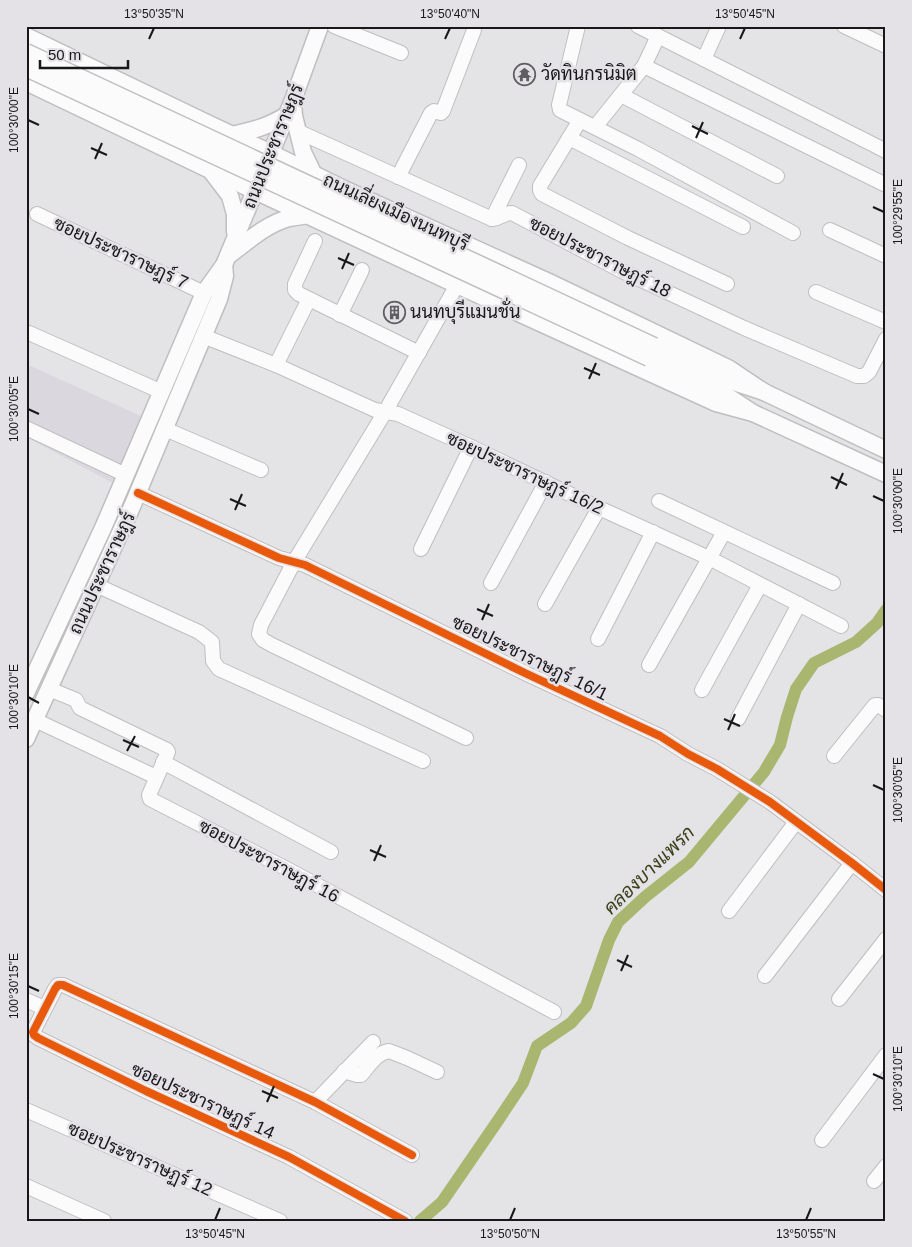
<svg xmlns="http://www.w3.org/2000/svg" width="912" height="1247" viewBox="0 0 912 1247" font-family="Arial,Sarabun,sans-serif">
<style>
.built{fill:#dad7df}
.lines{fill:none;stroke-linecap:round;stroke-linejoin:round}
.canal{stroke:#a8b670;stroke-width:12}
.minor-casing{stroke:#bfbec0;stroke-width:16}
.major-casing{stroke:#bfbec0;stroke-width:19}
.minor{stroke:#fbfbfb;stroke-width:14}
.major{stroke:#fbfbfb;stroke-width:16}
.major-bridge-casing{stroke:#bfbec0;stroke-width:19;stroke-linecap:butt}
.major-bridge{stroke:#fbfbfb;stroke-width:16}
.cycleway-casing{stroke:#e4e2e6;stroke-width:11}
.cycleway{stroke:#e8590c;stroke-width:8}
.ticks{fill:none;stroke:#181719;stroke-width:2}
.labels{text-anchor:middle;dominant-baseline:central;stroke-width:5;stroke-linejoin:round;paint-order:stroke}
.poi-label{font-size:18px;fill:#181719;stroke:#e4e2e6;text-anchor:start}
.street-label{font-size:18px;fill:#181719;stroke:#e4e2e6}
.water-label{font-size:19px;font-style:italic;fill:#374016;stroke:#e4e2e6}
.neatline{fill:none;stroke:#181719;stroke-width:2}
.ticks-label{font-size:12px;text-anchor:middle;fill:#181719}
</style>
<rect width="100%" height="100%" fill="#e4e3e5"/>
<path class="built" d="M 26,364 L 143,417 L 117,485 L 26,437 Z"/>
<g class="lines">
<path class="canal" d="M 420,1221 L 442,1202 L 499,1119 L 523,1083 L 537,1046 L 571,1023 L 586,1006 L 609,940 L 618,922 L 645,897 L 689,862 L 764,772 L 780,745 L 787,717 L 796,689 L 814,663 L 856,642 L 877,623 L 886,610"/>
<defs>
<g id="minor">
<path d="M 334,26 L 401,53"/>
<path d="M 578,26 L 559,105 L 560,110 L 638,149 L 793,233"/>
<path d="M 638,26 L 886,151"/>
<path d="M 844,26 L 886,46"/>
<path d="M 658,36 L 644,66 L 886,185"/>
<path d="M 704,59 L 719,26"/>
<path d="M 621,95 L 777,176"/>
<path d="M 580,120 L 540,186 L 540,190 L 542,194 L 628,238 L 727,284"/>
<path d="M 595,127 L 644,66"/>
<path d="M 297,131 L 492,219 C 502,218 503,213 512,213 L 622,271 L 744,328 L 857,376 L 864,376 L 869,372 L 886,339"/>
<path d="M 569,138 L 743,227"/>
<path d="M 398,177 L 431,113 L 434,111 L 441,113 L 443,111 L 474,30"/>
<path d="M 37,214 L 204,293"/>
<path d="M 492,219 L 519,165"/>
<path d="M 830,230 L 886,256"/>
<path d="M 315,241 L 295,284 L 295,290 L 299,294 L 419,353"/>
<path d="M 457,285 L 385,412 L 294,562 L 261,625 L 259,634 L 263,640 L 272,645 L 466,738"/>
<path d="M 816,292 L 886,322"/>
<path d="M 340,315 L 362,270"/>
<path d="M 29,333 L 162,392"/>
<path d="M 203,336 L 276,365 L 375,410 L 398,414 L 471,447 L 599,508 L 709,558 L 841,626"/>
<path d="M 276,365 L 309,299"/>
<path d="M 26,428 L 126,475"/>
<path d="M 165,429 L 261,470"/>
<path d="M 138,493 L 279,558 L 305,565 L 527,674 L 660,736 L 688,754 L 717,769 L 770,802 L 852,863 L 886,890"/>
<path d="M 659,501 L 833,583"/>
<path d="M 421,549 L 471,447"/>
<path d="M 491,583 L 546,482"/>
<path d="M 96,585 L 199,632 L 212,642 L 213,661 L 219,669 L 423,761"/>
<path d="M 545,604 L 599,508"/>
<path d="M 598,639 L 653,532"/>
<path d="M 649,665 L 724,532"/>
<path d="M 49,689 L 76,700 L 80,708 L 167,750 L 168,752 L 149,795 L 150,799 L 287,869 L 554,1012"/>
<path d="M 702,690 L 760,585"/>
<path d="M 738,719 L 799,604"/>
<path d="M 35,720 L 156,777"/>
<path d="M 834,756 L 875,705 L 878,705 L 886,710"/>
<path d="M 163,762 L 331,852"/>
<path d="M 729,911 L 796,822"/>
<path d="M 765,976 L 852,863"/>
<path d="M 839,999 L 886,939"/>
<path d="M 26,1000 L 44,1008"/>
<path d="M 344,1071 L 357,1075 L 361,1075 C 369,1066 376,1053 389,1051 L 407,1058 L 437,1072"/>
<path d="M 315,1102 L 373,1042"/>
<path d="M 26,1110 L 280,1221"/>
<path d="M 822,1140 L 886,1055"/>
<path d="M 874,1181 L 886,1166"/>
<path d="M 26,1186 L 104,1221"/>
<path d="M 405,1221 L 289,1157 L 146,1091 L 38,1038 L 34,1035 L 33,1032 L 55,989 L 58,985 L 63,985 L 315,1102 L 412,1155"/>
</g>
<g id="major">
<path d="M 26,36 L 207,123 L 271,153 L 344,189 L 551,283 L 728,368 L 764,392"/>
<path d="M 26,82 L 210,170 L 457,285 L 716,403 L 753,413"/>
<path d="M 293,101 L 294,116 L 303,152 L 314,175"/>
<path d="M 232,135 C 254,130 267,127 287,115"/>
<path d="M 211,171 L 230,196 L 235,214 L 235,232"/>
<path d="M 228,256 C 247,242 266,224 289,218 C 296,217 303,216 309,215"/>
<path d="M 654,346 L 724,379 L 764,392 L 886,450"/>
<path d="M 649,358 L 721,392 L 753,413 L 886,474"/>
<path d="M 26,693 L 103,528 L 204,293 L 224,265 L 293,100 L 320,26"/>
<path d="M 26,739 L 131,509 L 219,299 L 225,276 L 224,265"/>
</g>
</defs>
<use href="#minor" class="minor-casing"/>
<use href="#major" class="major-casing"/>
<use href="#minor" class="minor"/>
<use href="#major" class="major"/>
<defs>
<g id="major-bridge">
<path d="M 26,52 L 654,346"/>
<path d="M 26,68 L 649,358"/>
</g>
</defs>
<use href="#major-bridge" class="major-bridge-casing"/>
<use href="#major-bridge" class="major-bridge"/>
<defs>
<g id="cycleway">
<path d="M 138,493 L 279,558 L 305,565 L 527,674 L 660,736 L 688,754 L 717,769 L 770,802 L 852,863 L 886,890"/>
<path d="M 405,1221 L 289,1157 L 146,1091 L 38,1038 L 34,1035 L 33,1032 L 55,989 L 58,985 L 63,985 L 315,1102 L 412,1155"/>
</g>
</defs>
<use href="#cycleway" class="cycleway-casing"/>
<use href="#cycleway" class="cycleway"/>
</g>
<path class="ticks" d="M 149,39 L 154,28M 445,39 L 450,28M 740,39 L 745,28M 28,120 L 39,125M 692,126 L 708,134M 696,138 L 703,122M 91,148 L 107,155M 95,159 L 102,143M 873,207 L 884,212M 338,258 L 354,265M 342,269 L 349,253M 584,368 L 600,375M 589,379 L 596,363M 28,409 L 39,414M 831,477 L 847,485M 836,489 L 843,473M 873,496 L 884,501M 230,499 L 246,506M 235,510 L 242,494M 477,609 L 493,616M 482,620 L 489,604M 28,697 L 39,703M 724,719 L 740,726M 728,730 L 735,714M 123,740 L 139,747M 127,751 L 135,736M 873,785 L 884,790M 370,850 L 386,857M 374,861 L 381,845M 617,960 L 632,967M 621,971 L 628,955M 28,986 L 39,991M 873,1074 L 884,1079M 262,1091 L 278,1098M 267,1102 L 274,1086M 215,1220 L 220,1208M 510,1220 L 515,1208M 806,1220 L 811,1208"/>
<defs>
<symbol id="temple-ring" viewBox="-11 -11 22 22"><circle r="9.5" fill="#e4e2e6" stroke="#5f5e60" stroke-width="1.5"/><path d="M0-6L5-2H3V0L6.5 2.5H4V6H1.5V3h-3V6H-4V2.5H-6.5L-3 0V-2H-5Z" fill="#5f5e60"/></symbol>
<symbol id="building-ring" viewBox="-11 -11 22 22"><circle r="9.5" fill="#e4e2e6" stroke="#5f5e60" stroke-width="1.5"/><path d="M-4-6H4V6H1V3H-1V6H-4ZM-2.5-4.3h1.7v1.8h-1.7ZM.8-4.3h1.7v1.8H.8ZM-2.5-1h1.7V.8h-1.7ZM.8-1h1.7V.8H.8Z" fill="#5f5e60"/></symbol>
</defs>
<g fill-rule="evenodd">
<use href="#temple-ring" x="512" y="62" width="25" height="25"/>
<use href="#building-ring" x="382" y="300" width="25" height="25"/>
</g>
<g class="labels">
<g class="poi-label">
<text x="541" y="74">วัดทินกรนิมิต</text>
<text x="410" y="312">นนทบุรีแมนชั่น</text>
</g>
<g class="street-label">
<text transform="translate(273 146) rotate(-68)">ถนนประชาราษฎร์</text>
<text transform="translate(396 212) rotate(25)">ถนนเลี่ยงเมืองนนทบุรี</text>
<text transform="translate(121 253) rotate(25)">ซอยประชาราษฎร์ 7</text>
<text transform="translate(600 257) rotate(27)">ซอยประชาราษฎร์ 18</text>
<text transform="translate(525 473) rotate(25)">ซอยประชาราษฎร์ 16/2</text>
<text transform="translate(102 573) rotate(-65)">ถนนประชาราษฎร์</text>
<text transform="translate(530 658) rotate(26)">ซอยประชาราษฎร์ 16/1</text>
<text transform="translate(269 861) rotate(28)">ซอยประชาราษฎร์ 16</text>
<text transform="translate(203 1101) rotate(25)">ซอยประชาราษฏร์ 14</text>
<text transform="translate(140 1159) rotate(24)">ซอยประชาราษฏร์ 12</text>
</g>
<g class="water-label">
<text transform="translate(649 870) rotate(-44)">คลองบางแพรก</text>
</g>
</g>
<rect width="912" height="1247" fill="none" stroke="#e4e2e6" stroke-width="55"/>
<path d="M40 60v8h88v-8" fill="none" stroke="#181719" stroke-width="2.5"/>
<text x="48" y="60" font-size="15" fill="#181719" stroke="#e4e2e6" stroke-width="4" paint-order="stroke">50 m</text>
<rect x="28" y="28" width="856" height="1192" class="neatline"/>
<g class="ticks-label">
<text x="154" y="18">13°50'35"N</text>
<text x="450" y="18">13°50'40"N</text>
<text x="745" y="18">13°50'45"N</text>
<text transform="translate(14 120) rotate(-90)" y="4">100°30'00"E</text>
<text transform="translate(898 212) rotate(-90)" y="4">100°29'55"E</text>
<text transform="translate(14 409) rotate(-90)" y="4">100°30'05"E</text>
<text transform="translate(898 501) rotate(-90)" y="4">100°30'00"E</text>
<text transform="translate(14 697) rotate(-90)" y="4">100°30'10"E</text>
<text transform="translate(898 790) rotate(-90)" y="4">100°30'05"E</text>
<text transform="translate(14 986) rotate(-90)" y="4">100°30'15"E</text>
<text transform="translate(898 1079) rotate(-90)" y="4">100°30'10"E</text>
<text x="215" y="1238">13°50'45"N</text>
<text x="510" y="1238">13°50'50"N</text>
<text x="806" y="1238">13°50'55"N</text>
</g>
</svg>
